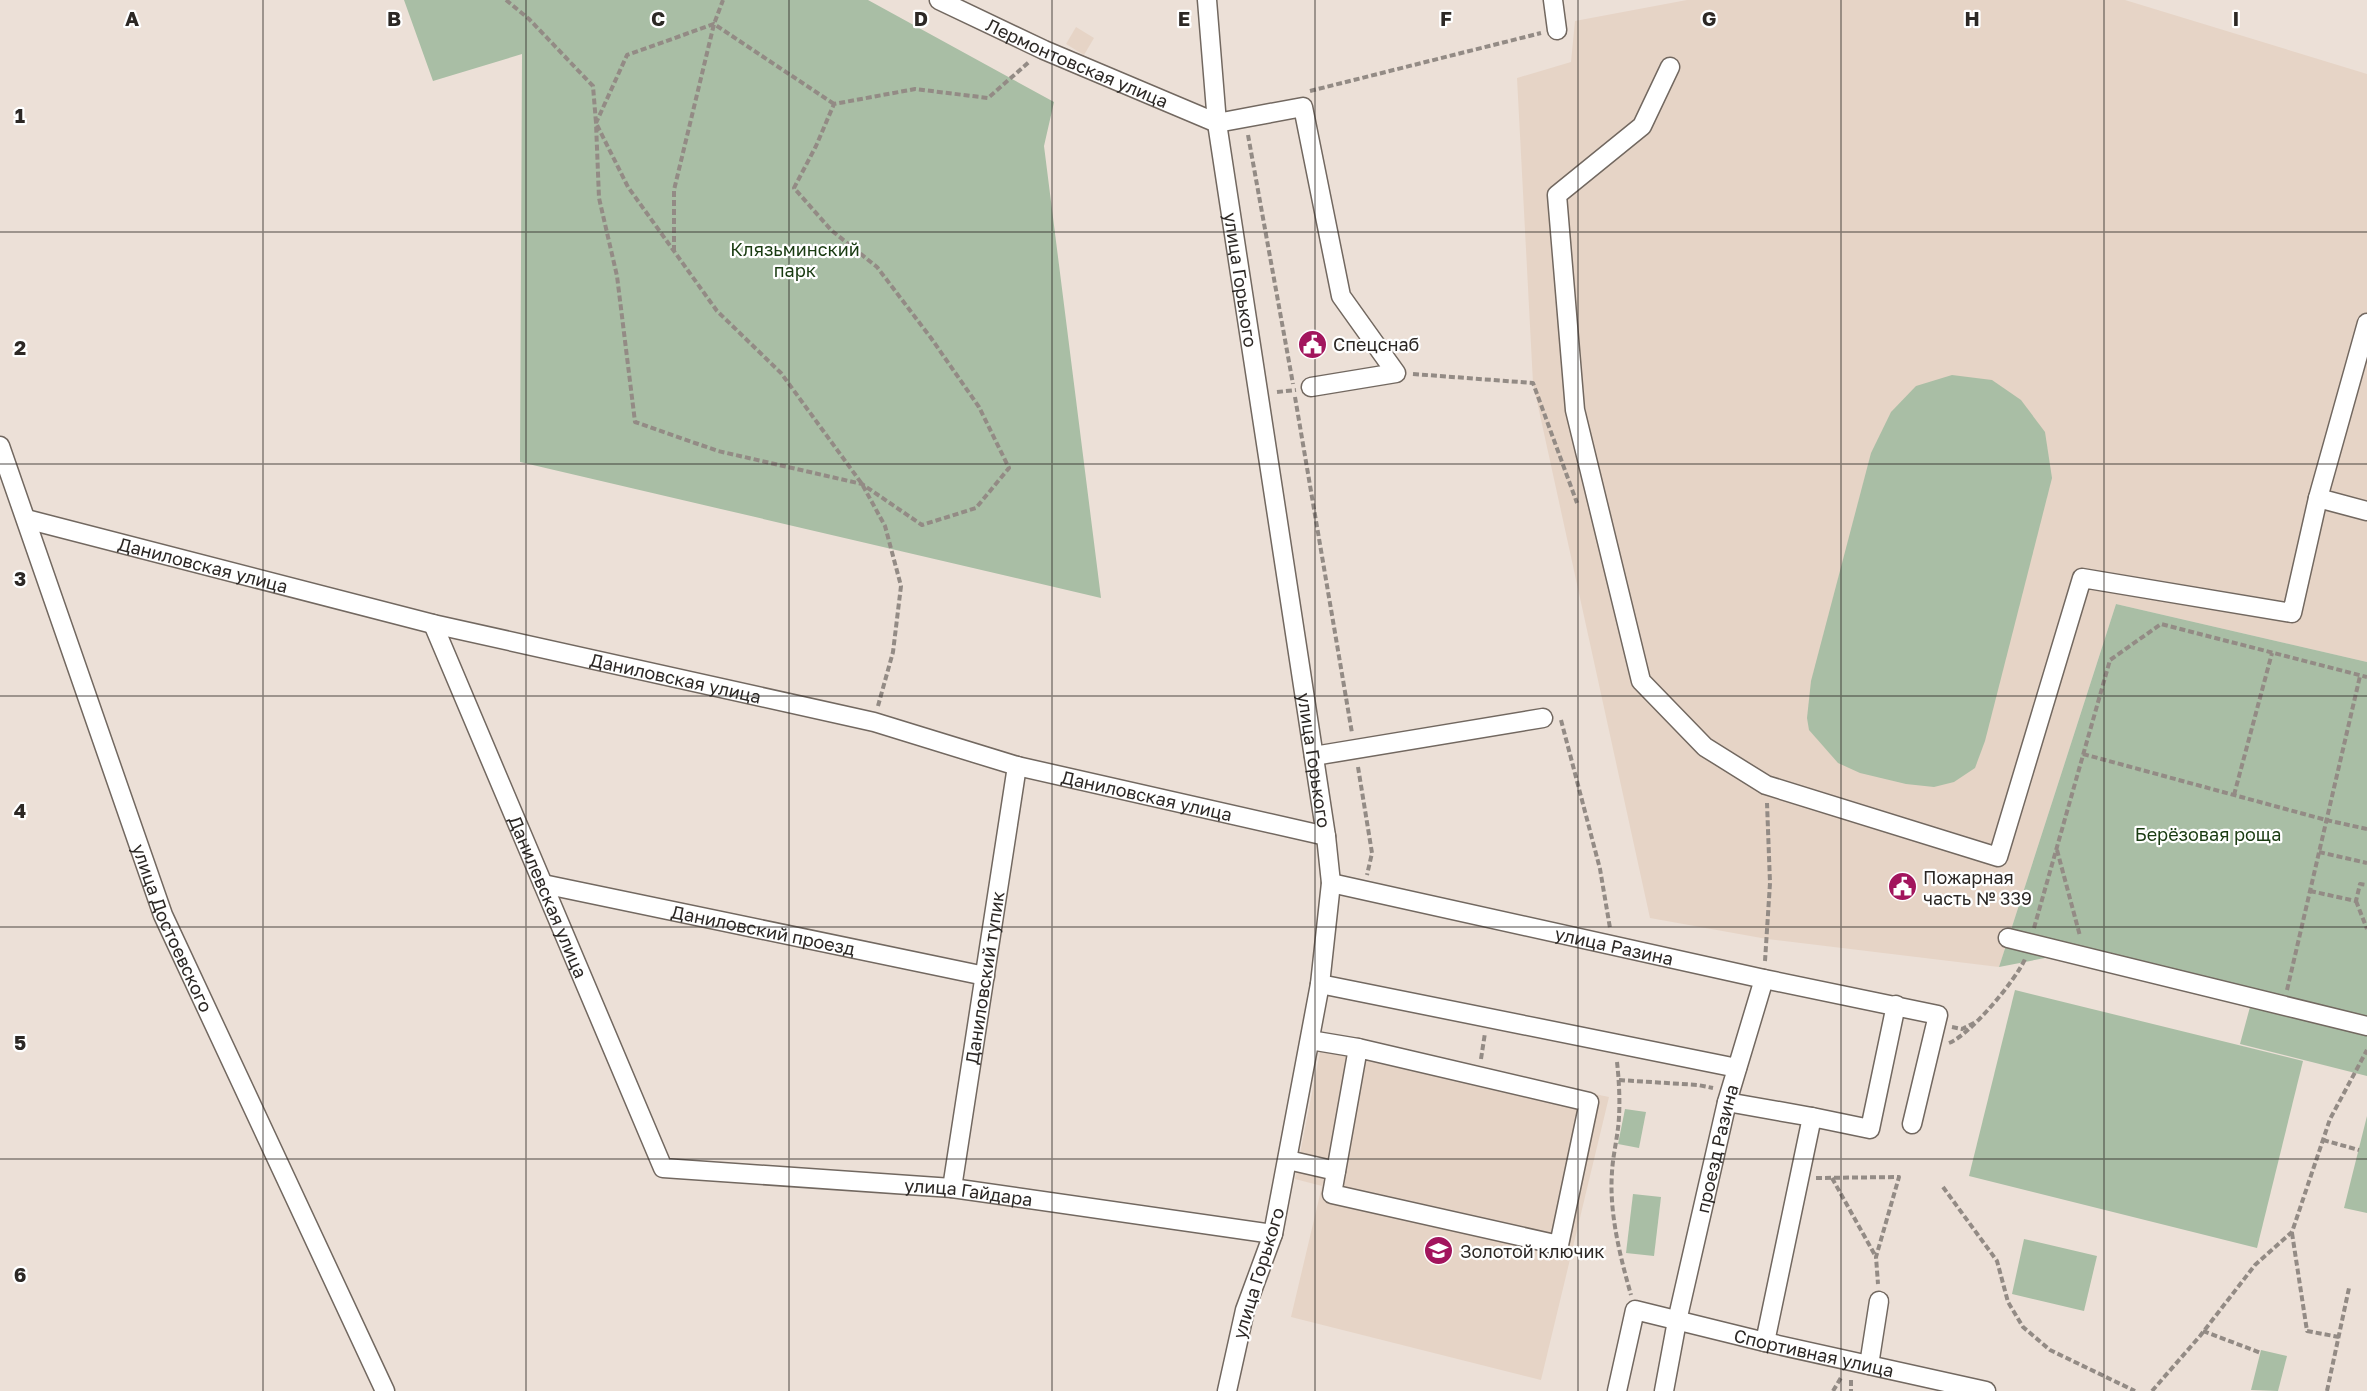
<svg xmlns="http://www.w3.org/2000/svg" width="2367" height="1391" viewBox="0 0 2367 1391" font-family="'Golos Text',sans-serif">
<style>
.built{fill:#e6d4c6}
.green{fill:#a9bea5}
.lines{fill:none;stroke-linecap:round;stroke-linejoin:round}
.minor-casing{stroke:#726860;stroke-width:21}
.path{stroke:#938b85;stroke-width:4;stroke-dasharray:6 3;stroke-linecap:butt}
.minor{stroke:#fff;stroke-width:18}
.grid{fill:none;stroke:#2c2825;stroke-width:1.5;stroke-opacity:0.55}
.labels{text-anchor:middle;dominant-baseline:central;stroke-width:4.5;stroke-linejoin:round;paint-order:stroke}
.street-label{font-size:18px;fill:#2c2825;stroke:#fff}
.park-label{font-size:18px;fill:#193b11;stroke:#fff}
.poi-label{font-size:18px;fill:#2c2825;stroke:#fff;text-anchor:start}
.grid-label{font-size:20px;text-anchor:middle;font-weight:bold;fill:#2c2825;stroke:#fff;stroke-width:4.5;stroke-linejoin:round;paint-order:stroke}
</style>
<rect width="100%" height="100%" fill="#ece0d7"/>
<g class="built">
<path d="M 1687,0 L 2125,0 L 2367,74 L 2367,662 L 2116,604 L 1999,967 L 1767,939 L 1650,918 L 1533,383 L 1517,78 L 1571,62 L 1575,21 Z"/>
<path d="M 1076,27 L 1094,38 L 1084,55 L 1066,44 Z"/>
<path d="M 1323,1037 L 1609,1097 L 1541,1380 L 1291,1317 L 1322,1186 L 1295,1179 Z"/>
</g>
<g class="green">
<path d="M 404,0 L 868,0 L 1054,102 L 1044,146 L 1101,598 L 520,462 L 522,54 L 433,81 Z"/>
<path d="M 1952,375 L 1992,380 L 2021,400 L 2045,432 L 2052,478 L 1985,741 L 1975,768 L 1954,782 L 1934,787 L 1906,784 L 1860,773 L 1838,763 L 1809,730 L 1807,718 L 1811,681 L 1871,453 L 1891,412 L 1916,386 Z"/>
<path d="M 2116,604 L 2367,662 L 2367,1076 L 2240,1044 L 2250,1007 L 2050,957 L 1999,967 Z"/>
<path d="M 2015,990 L 2303,1061 L 2257,1248 L 1969,1176 Z"/>
<path d="M 1625,1109 L 1646,1112 L 1639,1148 L 1618,1144 Z"/>
<path d="M 2367,1116 L 2367,1213 L 2344,1208 Z"/>
<path d="M 1633,1194 L 1661,1197 L 1654,1256 L 1626,1253 Z"/>
<path d="M 2024,1239 L 2097,1256 L 2084,1311 L 2012,1294 Z"/>
<path d="M 2261,1350 L 2287,1356 L 2278,1391 L 2251,1390 Z"/>
</g>
<g class="lines">
<defs>
<g id="minor">
<path id="s1" d="M 939,0 L 1044,50 L 1217,123"/>
<path id="s2" d="M 1207,0 L 1217,123 L 1326,836 L 1331,883 L 1320,984 L 1273,1234 L 1245,1310 L 1227,1391"/>
<path d="M 1553,0 L 1557,30"/>
<path d="M 1670,67 L 1642,126 L 1557,195 L 1575,410 L 1641,681 L 1705,747 L 1766,785 L 1998,857 L 2082,578 L 2292,613 L 2318,498"/>
<path d="M 1217,123 L 1303,107 L 1341,296 L 1396,373 L 1311,387"/>
<path d="M 2367,323 L 2318,498 L 2367,511"/>
<path id="s3" d="M 0,446 L 163,915 L 385,1391"/>
<path id="s4" d="M 26,519 L 433,624 L 874,722 L 1017,766 L 1326,836"/>
<path id="s5" d="M 433,624 L 663,1168 L 952,1188 L 1273,1234"/>
<path d="M 1314,756 L 1543,718"/>
<path id="s6" d="M 1331,883 L 1764,979 L 1938,1015 L 1912,1124"/>
<path id="s7" d="M 543,884 L 985,976"/>
<path d="M 2008,938 L 2367,1026"/>
<path d="M 1320,984 L 1737,1068"/>
<path d="M 1310,1040 L 1358,1048"/>
<path d="M 1358,1048 L 1589,1102 L 1559,1245 L 1332,1194 Z"/>
<path d="M 1727,1102 L 1812,1117"/>
<path d="M 1288,1160 L 1336,1171"/>
<path id="s8" d="M 952,1188 L 1017,766"/>
<path d="M 1765,1342 L 1812,1117 L 1870,1129 L 1896,1005"/>
<path d="M 1869,1365 L 1879,1301"/>
<path id="s9" d="M 1617,1391 L 1635,1310 L 1765,1342 L 1986,1391"/>
<path id="s10" d="M 1664,1391 L 1677,1321 L 1727,1102 L 1764,979"/>
</g>
</defs>
<use href="#minor" class="minor-casing"/>
<g class="path">
<path d="M 506,0 L 529,19 L 593,86 L 596,123 L 628,187 L 717,311 L 781,373 L 862,484 L 885,526 L 901,586 L 893,652 L 878,706"/>
<path d="M 1310,91 L 1541,33"/>
<path d="M 834,104 L 714,24 L 627,55 L 596,123 L 599,198 L 617,276 L 635,422 L 718,451 L 862,484 L 922,525 L 976,508 L 1009,468 L 979,407 L 931,338 L 877,267 L 831,230 L 794,188 L 816,146 L 834,104 L 915,89 L 988,98 L 1029,62"/>
<path d="M 1248,135 L 1293,384"/>
<path d="M 674,251 L 674,190 L 714,24 L 723,0"/>
<path d="M 1413,374 L 1533,383 L 1577,503"/>
<path d="M 1277,392 L 1296,390"/>
<path d="M 1295,397 L 1352,733"/>
<path d="M 1561,720 L 1600,869 L 1610,928"/>
<path d="M 2083,754 L 2326,820 L 2367,829"/>
<path d="M 1358,767 L 1372,853 L 1367,875"/>
<path d="M 2234,795 L 2272,653"/>
<path d="M 2057,850 L 2080,936"/>
<path d="M 2319,852 L 2367,863"/>
<path d="M 2310,891 L 2356,901 L 2360,884 L 2367,885"/>
<path d="M 2356,901 L 2367,929"/>
<path d="M 2034,928 L 2110,660 L 2161,624 L 2367,677"/>
<path d="M 1765,961 L 1770,883 L 1767,803"/>
<path d="M 2287,990 L 2360,676"/>
<path d="M 1952,1027 L 1962,1029 L 1976,1022"/>
<path d="M 1949,1043 C 1970,1035 2016,980 2025,959"/>
<path d="M 1481,1059 L 1485,1033"/>
<path d="M 1617,1062 C 1619,1080 1620,1099 1619,1117 C 1618,1136 1613,1154 1612,1172 C 1609,1213 1620,1256 1631,1295"/>
<path d="M 1619,1080 L 1698,1085 L 1713,1088"/>
<path d="M 2323,1140 L 2359,1150"/>
<path d="M 1816,1178 L 1899,1177 L 1876,1257 L 1878,1284"/>
<path d="M 1832,1178 L 1876,1257"/>
<path d="M 1943,1187 L 1997,1261 L 2008,1302 L 2023,1327 L 2050,1350 L 2135,1391"/>
<path d="M 2292,1233 L 2307,1331 L 2339,1337"/>
<path d="M 2203,1331 L 2261,1353"/>
<path d="M 1851,1380 L 1851,1391"/>
<path d="M 1833,1391 L 1842,1376"/>
<path d="M 2152,1391 L 2200,1336 L 2255,1265 L 2292,1232 L 2330,1119 L 2367,1050"/>
<path d="M 2327,1391 L 2349,1288"/>
</g>
<use href="#minor" class="minor"/>
</g>
<path class="grid" d="M 263,0 L 263,1391M 526,0 L 526,1391M 789,0 L 789,1391M 1052,0 L 1052,1391M 1315,0 L 1315,1391M 1578,0 L 1578,1391M 1841,0 L 1841,1391M 2104,0 L 2104,1391M 0,232 L 2367,232M 0,464 L 2367,464M 0,696 L 2367,696M 0,927 L 2367,927M 0,1159 L 2367,1159"/>
<defs>
<symbol id="civic-disc" viewBox="-11 -11 22 22"><circle r="9.5" fill="#a2155d" stroke="#fff"/><path d="M-.6-6.5H3V-4.5H.6V-3L4-1V1h2V6H-6V1h2V-1L-.6-3ZM-1.2 2.5V6h2.4V2.5Z" fill="#fff"/></symbol>
<symbol id="school-disc" viewBox="-11 -11 22 22"><circle r="9.5" fill="#a2155d" stroke="#fff"/><path d="M0-5L7-2L0 1L-7-2ZM-4 1L0 2.5L4 1V4Q0 6-4 4Z" fill="#fff"/></symbol>
</defs>
<g fill-rule="evenodd">
<use href="#civic-disc" x="1296" y="328" width="33" height="33"/>
<use href="#civic-disc" x="1886" y="870" width="33" height="33"/>
<use href="#school-disc" x="1422" y="1234" width="33" height="33"/>
</g>
<g class="labels">
<g class="street-label">
<text stroke="none"><textPath href="#s1" startOffset="152">Лермонтовская улица</textPath></text>
<text stroke="none"><textPath href="#s2" startOffset="282">улица Горького</textPath></text>
<text stroke="none"><textPath href="#s4" startOffset="183">Даниловская улица</textPath></text>
<text stroke="none"><textPath href="#s4" startOffset="669">Даниловская улица</textPath></text>
<text stroke="none"><textPath href="#s2" startOffset="768">улица Горького</textPath></text>
<text stroke="none"><textPath href="#s4" startOffset="1155">Даниловская улица</textPath></text>
<text stroke="none"><textPath href="#s5" startOffset="296">Данилевская улица</textPath></text>
<text stroke="none"><textPath href="#s3" startOffset="512">улица Достоевского</textPath></text>
<text stroke="none"><textPath href="#s7" startOffset="225">Даниловский проезд</textPath></text>
<text stroke="none"><textPath href="#s6" startOffset="290">улица Разина</textPath></text>
<text stroke="none"><textPath href="#s8" startOffset="213">Даниловский тупик</textPath></text>
<text stroke="none"><textPath href="#s10" startOffset="248">проезд Разина</textPath></text>
<text stroke="none"><textPath href="#s5" startOffset="897">улица Гайдара</textPath></text>
<text transform="translate(1258 1273) rotate(-73)">улица Горького</text>
<text stroke="none"><textPath href="#s9" startOffset="267">Спортивная улица</textPath></text>
</g>
<g class="park-label">
<text x="795" y="249">Клязьминский<tspan x="795" dy="21">парк</tspan></text>
<text x="2208" y="834">Берёзовая роща</text>
</g>
<g class="poi-label">
<text x="1333" y="344">Спецснаб</text>
<text x="1923" y="877">Пожарная<tspan x="1923" dy="21">часть № 339</tspan></text>
<text x="1460" y="1251">Золотой ключик</text>
</g>
</g>
<g class="grid-label">
<text x="132" y="26">A</text>
<text x="394" y="26">B</text>
<text x="658" y="26">C</text>
<text x="921" y="26">D</text>
<text x="1184" y="26">E</text>
<text x="1446" y="26">F</text>
<text x="1709" y="26">G</text>
<text x="1972" y="26">H</text>
<text x="2236" y="26">I</text>
<text x="20" y="123">1</text>
<text x="20" y="355">2</text>
<text x="20" y="586">3</text>
<text x="20" y="818">4</text>
<text x="20" y="1050">5</text>
<text x="20" y="1282">6</text>
</g>
</svg>
